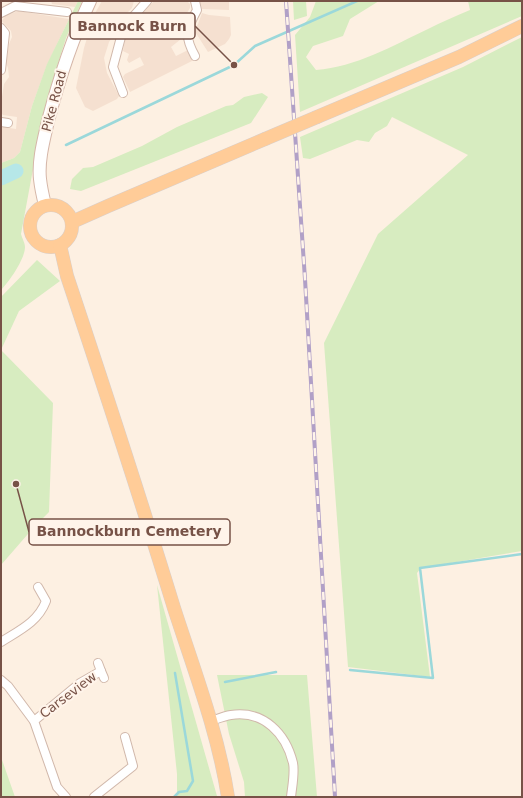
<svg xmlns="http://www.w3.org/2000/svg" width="523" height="798" viewBox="0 0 523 798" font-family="'DejaVu Sans',sans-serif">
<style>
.residential{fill:#f5e0d0}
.green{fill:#d7ecc0}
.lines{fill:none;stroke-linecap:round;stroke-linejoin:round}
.stream{stroke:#9bd8da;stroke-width:2.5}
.river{stroke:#b6e7e8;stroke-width:15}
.street-casing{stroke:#d1b8ab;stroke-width:10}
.secondary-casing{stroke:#d5b6a8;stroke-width:14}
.primary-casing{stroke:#d9cfcb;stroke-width:14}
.street{stroke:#fff;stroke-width:8}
.secondary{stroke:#fff;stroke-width:12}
.primary{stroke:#ffcc98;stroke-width:13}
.rail-casing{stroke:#b1a0c7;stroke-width:4}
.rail{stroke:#fff4ea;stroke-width:2.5;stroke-dasharray:8;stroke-linecap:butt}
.primary-bridge-casing{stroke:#d9cfcb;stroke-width:14;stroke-linecap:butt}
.primary-bridge{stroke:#ffcc98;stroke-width:13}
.labels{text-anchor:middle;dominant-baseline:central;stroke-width:4;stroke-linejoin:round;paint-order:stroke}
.street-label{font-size:13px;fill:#775247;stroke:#fff4ea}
.leader{fill:none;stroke:#775247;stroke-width:1.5}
.callout-dot{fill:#775247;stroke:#fff4ea;stroke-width:1.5}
.callout{fill:#fff4ea;stroke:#775247;stroke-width:1.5}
.callout-label{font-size:14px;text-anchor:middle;font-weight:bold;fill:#775247}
</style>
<rect width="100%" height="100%" fill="#fdf0e2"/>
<g class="residential">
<path d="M 51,1 L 78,1 L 75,7 L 52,4 Z"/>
<path d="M 102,1 L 134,1 L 132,8 L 126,14 L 121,15 L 118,20 L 115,33 L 109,42 L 104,58 L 107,73 L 119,96 L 117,99 L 93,111 L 85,107 L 76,88 L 84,48 L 94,15 Z"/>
<path d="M 154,1 L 187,1 L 190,4 L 190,8 L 182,21 L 181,39 L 171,47 L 176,56 L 188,50 L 194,60 L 130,92 L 123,77 L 125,74 L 144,65 L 140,57 L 129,63 L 127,60 L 129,54 L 123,51 L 127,28 L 133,19 L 141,15 Z"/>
<path d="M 200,1 L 229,1 L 229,10 L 202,9 Z"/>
<path d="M 18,11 L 69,19 L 47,65 L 32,106 L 20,152 L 14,158 L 1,163 L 1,128 L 3,127 L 16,129 L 17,117 L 3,115 L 1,113 L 1,103 L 4,84 L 9,77 L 8,68 L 6,63 L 9,44 L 12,37 L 11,31 L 2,21 L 5,16 Z"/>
<path d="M 202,13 L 209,15 L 230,17 L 231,35 L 229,39 L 225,44 L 208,52 L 194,30 L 198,24 Z"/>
</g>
<g class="green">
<path d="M 78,1 L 82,1 L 66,38 L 56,70 L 41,126 L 21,234 C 22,238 25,243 25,247 C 25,259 9,282 1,290 L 1,163 L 14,158 L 20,152 L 32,106 L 47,64 Z"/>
<path d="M 293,1 L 306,1 L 307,16 L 294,20 Z"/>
<path d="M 316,1 L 379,1 L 350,19 L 343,36 L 313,46 L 306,57 L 316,70 C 356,67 392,46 428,29 C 441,22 456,16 470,10 L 468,1 L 522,1 L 522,16 L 300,112 L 295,35 L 310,17 Z"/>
<path d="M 522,37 L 522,551 L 421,568 L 417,573 L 430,677 L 348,667 L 324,343 L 378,234 L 468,155 L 392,117 L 387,126 L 375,133 L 369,142 L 357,140 L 310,159 L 303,158 L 300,137 L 463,67 Z"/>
<path d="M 262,93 L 268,97 L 251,123 L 81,191 L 70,189 L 72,179 L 83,168 L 93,167 L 142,146 L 177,127 L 226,106 L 233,105 L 244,97 Z"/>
<path d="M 37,260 L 60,281 L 19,311 L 1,350 L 53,403 L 49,512 L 34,527 L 1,565 L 1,297 Z"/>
<path d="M 157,585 L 217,796 L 217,797 L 177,797 L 177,774 Z"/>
<path d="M 217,675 L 307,675 L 317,797 L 245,797 L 244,782 L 229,734 Z"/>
<path d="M 1,757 L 15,797 L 1,797 Z"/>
</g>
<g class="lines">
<g class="stream">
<path d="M 66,145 L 234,65 L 255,46 L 357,1"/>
<path d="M 350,670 L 433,678 L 420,568 L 522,554"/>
<path d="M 225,682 L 276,672"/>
<path d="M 174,797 L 179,792 L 187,791 L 193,781 L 175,673"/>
</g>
<path class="river" d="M 1,178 L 16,171"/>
<defs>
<g id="street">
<path d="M 195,1 L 197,10 C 186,30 184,36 195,56"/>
<path d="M 1,13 L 15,6 L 67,12"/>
<path d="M 1,28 L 5,33 L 1,70"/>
<path d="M 123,93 L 113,67 L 121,37 L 131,19 L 147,1"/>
<path d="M 1,122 L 8,123"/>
<path d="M 1,642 C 20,630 38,622 46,601 L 38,587"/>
<path d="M 101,671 L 104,678"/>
<path d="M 1,680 L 8,686 L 34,721 L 57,787 L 66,797"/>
<path d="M 34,721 L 80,683 L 101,671 L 98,663"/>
<path d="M 211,721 C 217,719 224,716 231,715 C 264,710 286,734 293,763 C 295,773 292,787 291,797"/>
<path d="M 94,797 L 133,766 L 125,737"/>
</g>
<path id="secondary" d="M 45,205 C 43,197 41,188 40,179 C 38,160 44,139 48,121 C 59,79 71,41 90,1"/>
<g id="primary">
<path d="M 317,117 L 459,57 L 522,26"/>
<circle cx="51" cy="226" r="21"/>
<path d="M 72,222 L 108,206 L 265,139"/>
<path d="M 60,245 L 67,276 C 104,387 140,497 174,608 C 194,670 218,732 228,797"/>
</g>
</defs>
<use href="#street" class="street-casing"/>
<use href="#secondary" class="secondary-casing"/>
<use href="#primary" class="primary-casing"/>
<use href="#street" class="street"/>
<use href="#secondary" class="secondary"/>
<use href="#primary" class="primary"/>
<defs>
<path id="rail" d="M 286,1 L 305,279 L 335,797"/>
</defs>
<use href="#rail" class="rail-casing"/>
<use href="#rail" class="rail"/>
<defs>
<path id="primary-bridge" d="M 265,139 L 317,117"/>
</defs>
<use href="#primary-bridge" class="primary-bridge-casing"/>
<use href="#primary-bridge" class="primary-bridge"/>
</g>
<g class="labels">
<g class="street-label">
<text transform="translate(54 101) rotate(-75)">Pike Road</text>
<text transform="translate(68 695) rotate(-37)">Carseview</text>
</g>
</g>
<path class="leader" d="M234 65L195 26M16 484L29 532"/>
<g class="callout-dot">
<circle cx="234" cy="65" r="4"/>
<circle cx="16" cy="484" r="4"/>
</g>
<g class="callout">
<rect x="70" y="13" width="125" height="26" rx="4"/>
<rect x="29" y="519" width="201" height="26" rx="4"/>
</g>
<g class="callout-label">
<text x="132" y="31">Bannock Burn</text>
<text x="129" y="536">Bannockburn Cemetery</text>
</g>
<rect width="523" height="798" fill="none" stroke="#775247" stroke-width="4"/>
</svg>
